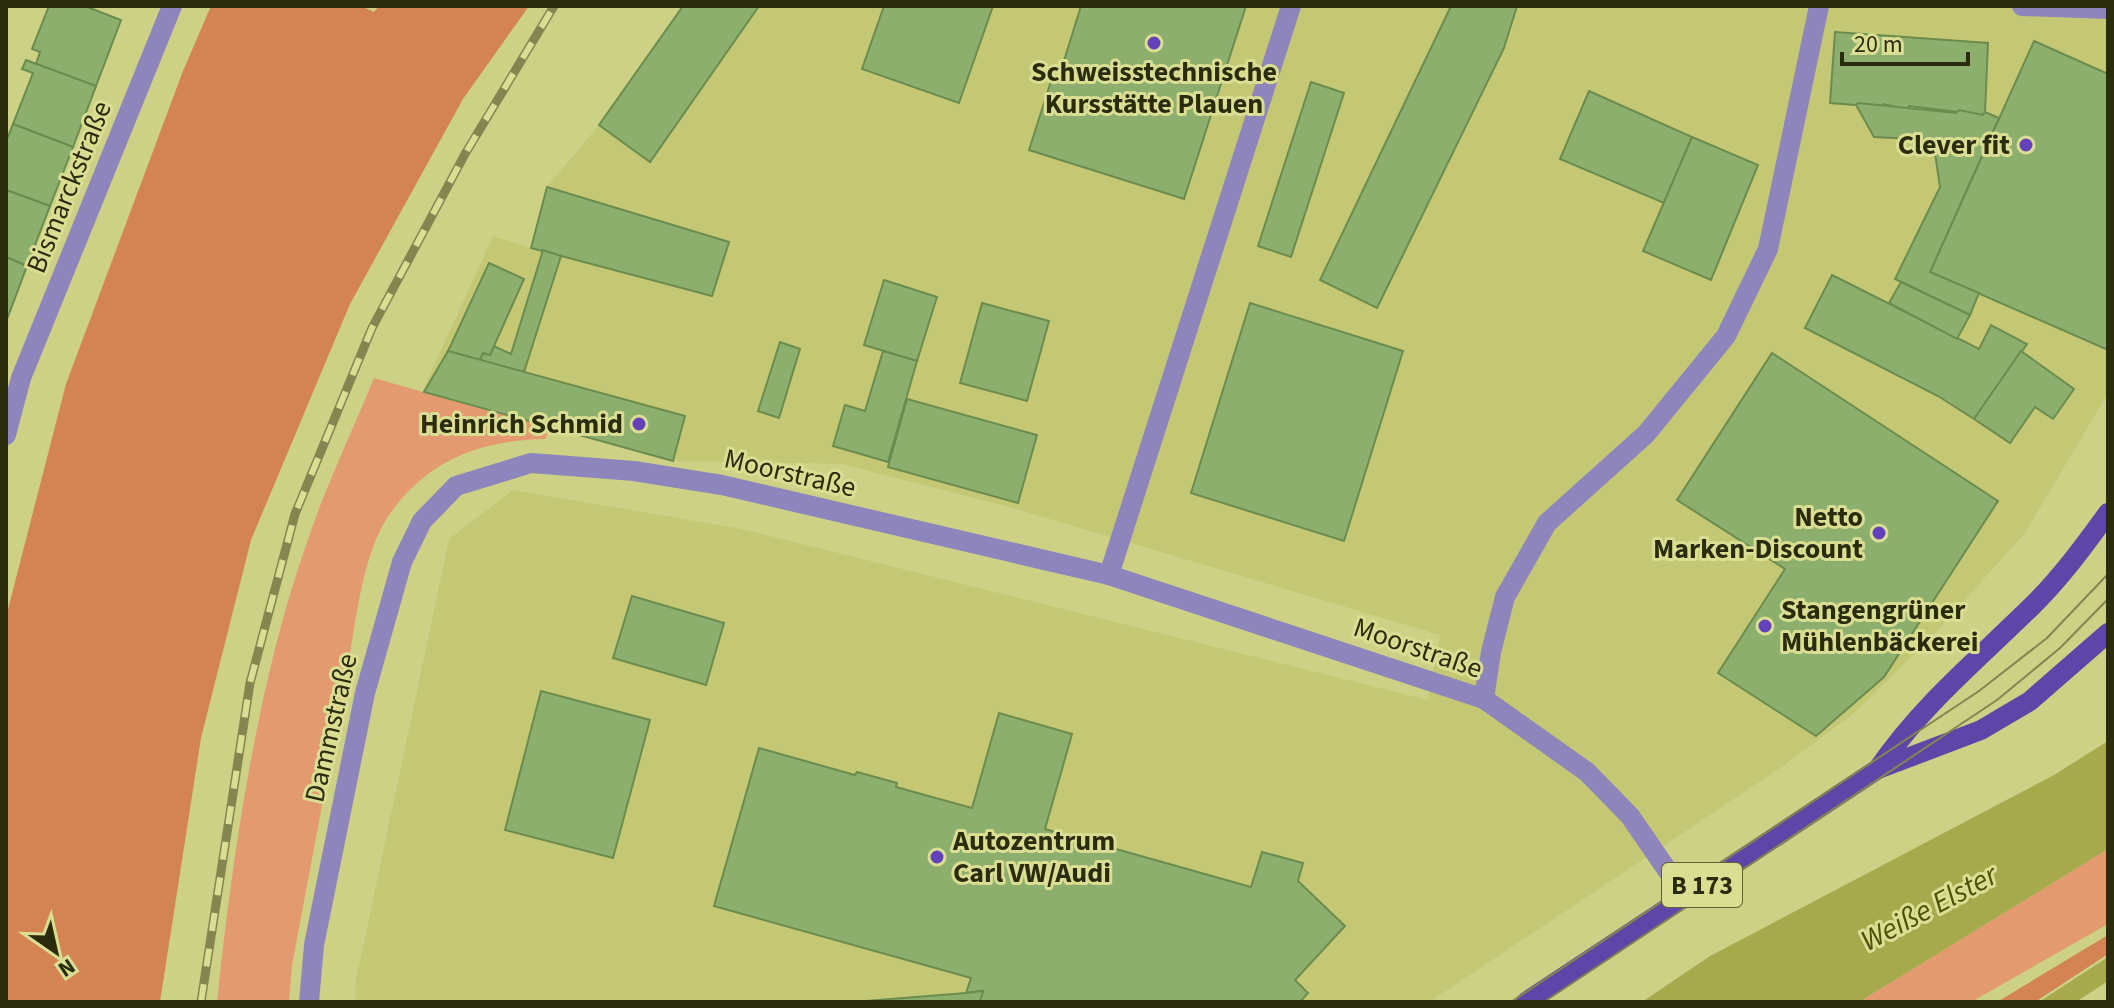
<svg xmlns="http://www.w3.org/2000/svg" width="2114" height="1008" viewBox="0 0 2114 1008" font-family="'Source Sans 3',sans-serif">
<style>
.built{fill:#c4c875}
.green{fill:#e49a6f}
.forest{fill:#d48353}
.water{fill:#a7aa4c}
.building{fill:#8daf6e;stroke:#6c8c4d;stroke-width:2}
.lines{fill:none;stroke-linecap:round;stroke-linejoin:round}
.service{stroke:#8d85bb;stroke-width:20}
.minor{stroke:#8d85bb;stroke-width:20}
.primary{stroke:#5e46a8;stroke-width:20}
.tram{stroke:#83864f;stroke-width:2}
.rail-casing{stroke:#83864f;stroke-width:9}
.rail{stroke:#dade93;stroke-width:6;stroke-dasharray:18;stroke-linecap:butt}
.poi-dot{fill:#6241ba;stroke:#dade93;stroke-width:3}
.labels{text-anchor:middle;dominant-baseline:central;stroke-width:6;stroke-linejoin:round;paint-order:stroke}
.shield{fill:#dade93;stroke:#606135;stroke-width:2}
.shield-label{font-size:26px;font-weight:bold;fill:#2b2c0d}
.poi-label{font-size:28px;font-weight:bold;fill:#2b2c0d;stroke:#dade93;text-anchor:end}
.street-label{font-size:28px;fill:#2b2c0d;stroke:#dade93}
.water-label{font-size:30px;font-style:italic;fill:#4f5005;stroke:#dade93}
</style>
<rect width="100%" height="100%" fill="#cdd186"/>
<path class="built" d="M 683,6 L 2108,6 L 2108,393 L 2025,533 L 1928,641 L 1853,714 L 1786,764 L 1429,1002 L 355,1002 L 355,985 L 449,539 L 513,490 L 742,529 L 1428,700 L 1440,635 L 1009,507 L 842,464 L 672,461 L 422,392 L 493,236 L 531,248 L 547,187 L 599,125 Z"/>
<g class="green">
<path d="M 374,378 L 550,428 L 545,439 C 481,440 427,460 389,515 C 361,556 355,629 346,678 C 328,774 310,870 292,965 L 289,1002 L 217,1002 C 232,857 257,686 305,548 C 324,490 351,434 374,378 Z"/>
<path d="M 2108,849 L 2108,924 L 1971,1002 L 1859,1002 Z"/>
</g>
<g class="forest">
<path d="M 211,6 L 361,6 L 374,12 L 379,6 L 529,6 L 463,99 L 350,304 L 251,540 L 201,738 L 160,1002 L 6,1002 L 6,617 L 66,384 L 183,71 Z"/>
<path d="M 2108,935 L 2108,954 L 2035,1002 L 1997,1002 Z"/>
</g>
<g class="water">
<path d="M 2108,741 L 2108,849 L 1859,1002 L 1642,1002 L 1710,956 L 2054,775 Z"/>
<path d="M 2108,957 L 2108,981 L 2076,1002 L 2039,1002 Z"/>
</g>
<g class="building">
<path d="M 49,6 L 85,6 L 121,20 L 96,86 L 36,64 L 40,52 L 32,49 Z"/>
<path d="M 683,6 L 759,6 L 650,162 L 599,125 Z"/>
<path d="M 884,6 L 993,6 L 959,103 L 862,69 Z"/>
<path d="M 1081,6 L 1246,6 L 1184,199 L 1029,150 L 1052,78 L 1058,80 Z"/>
<path d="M 1451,6 L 1517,6 L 1504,48 L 1377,308 L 1320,280 Z"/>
<path d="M 1835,32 L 1988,43 L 1985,112 L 1983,115 L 1909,106 L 1908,110 L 1884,104 L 1881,107 L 1830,103 Z"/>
<path d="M 2034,41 L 2108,74 L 2108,350 L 1930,272 Z"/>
<path d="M 26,60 L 96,86 L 73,147 L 13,124 L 33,73 L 22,69 Z"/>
<path d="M 1311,82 L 1344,93 L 1291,257 L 1258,246 Z"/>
<path d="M 1589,91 L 1692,137 L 1664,203 L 1560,159 Z"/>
<path d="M 1858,103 L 1956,113 L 1959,110 L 1983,115 L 1985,112 L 1999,118 L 1930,272 L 1979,293 L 1970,315 L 1895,279 L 1940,187 L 1933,140 L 1874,137 L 1856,105 Z"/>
<path d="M 13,124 L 73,147 L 50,206 L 6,190 L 6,142 Z"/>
<path d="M 1692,137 L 1758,165 L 1711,280 L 1643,251 Z"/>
<path d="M 547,187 L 729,242 L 712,296 L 531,248 Z"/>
<path d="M 6,190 L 50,206 L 27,266 L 6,257 Z"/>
<path d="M 543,250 L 561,256 L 524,372 L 480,360 L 483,353 L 490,355 L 494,346 L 511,354 Z"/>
<path d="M 6,257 L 27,266 L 6,322 Z"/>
<path d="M 489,263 L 524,279 L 490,355 L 483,353 L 480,360 L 448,351 Z"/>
<path d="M 1832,275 L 1979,349 L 1991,325 L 2027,344 L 1974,419 L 1938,396 L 1805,328 Z"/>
<path d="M 884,280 L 937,297 L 917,361 L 864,345 Z"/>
<path d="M 1901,282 L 1970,315 L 1957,339 L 1889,303 Z"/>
<path d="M 982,303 L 1049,321 L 1027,401 L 960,383 Z"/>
<path d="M 1250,303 L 1403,351 L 1344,541 L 1191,493 Z"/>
<path d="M 780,342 L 800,349 L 779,418 L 758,411 Z"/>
<path d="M 448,351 L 685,416 L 673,461 L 424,392 Z"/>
<path d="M 883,351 L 917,361 L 888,462 L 833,446 L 845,405 L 865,411 Z"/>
<path d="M 2021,351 L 2074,389 L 2053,419 L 2035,407 L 2010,443 L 1974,419 Z"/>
<path d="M 1772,353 L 1998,501 L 1884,677 L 1816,736 L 1718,673 L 1785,569 L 1677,500 Z"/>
<path d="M 907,399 L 1037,435 L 1018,503 L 888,467 Z"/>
<path d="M 632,596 L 724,623 L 706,685 L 613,658 Z"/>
<path d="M 541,691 L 650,720 L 613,858 L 505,830 Z"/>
<path d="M 999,713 L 1072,734 L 1045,829 L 1251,887 L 1262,852 L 1303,863 L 1298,881 L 1345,926 L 1295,980 L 1308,993 L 1300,1002 L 980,1002 L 983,991 L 966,993 L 971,978 L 714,906 L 759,748 L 855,775 L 857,772 L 897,783 L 896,787 L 972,808 Z"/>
<path d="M 983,991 L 980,1002 L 853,1002 L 966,993 Z"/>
</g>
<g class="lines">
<path class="service" d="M 1484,699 L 1491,652 L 1505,597 L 1547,523 L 1646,434 L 1726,336 L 1768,249 L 1819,6"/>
<g class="minor">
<path d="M 2022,6 L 2108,9"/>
<path d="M 6,435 L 21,378 L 172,6"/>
<path d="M 1109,575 L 1291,6"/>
<path d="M 309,1002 L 314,945 L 365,693 L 402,562 L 422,521 L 456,486 L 531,463 L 634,471 L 722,485 L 1109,575 L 1484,699 L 1587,772 L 1630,816 L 1685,896"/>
</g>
<g class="primary">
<path d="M 1878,769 C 1921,706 1976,661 2030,608 C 2060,579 2084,546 2108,513"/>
<path d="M 1526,1002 L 1878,769 L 1981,730 L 2030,701 L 2108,633"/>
</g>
<g class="tram">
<path d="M 1511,1002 L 1979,691 L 2047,638 L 2108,574"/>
<path d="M 1544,1002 L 1997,700 L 2060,648 L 2108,599"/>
</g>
<defs>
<path id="rail" d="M 201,1002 L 250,683 L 295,514 L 372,328 L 465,154 L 554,6"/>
</defs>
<use href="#rail" class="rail-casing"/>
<use href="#rail" class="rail"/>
</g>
<g class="poi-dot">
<circle cx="1154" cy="43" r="8"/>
<circle cx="2026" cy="145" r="8"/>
<circle cx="639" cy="424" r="8"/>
<circle cx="1879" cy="533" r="8"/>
<circle cx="1765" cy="626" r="8"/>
<circle cx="937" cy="857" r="8"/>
</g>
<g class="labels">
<rect class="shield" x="1662" y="863" width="80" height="44" rx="6"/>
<g class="shield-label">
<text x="1702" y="885">B 173</text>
</g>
<g class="poi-label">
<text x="1154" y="72" text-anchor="middle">Schweisstechnische<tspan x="1154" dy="32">Kursstätte Plauen</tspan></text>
<text x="2010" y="145">Clever fit</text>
<text x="623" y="424">Heinrich Schmid</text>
<text x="1863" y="517">Netto<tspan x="1863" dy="32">Marken-Discount</tspan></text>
<text x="1781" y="610" text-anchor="start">Stangengrüner<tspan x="1781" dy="32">Mühlenbäckerei</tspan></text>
<text x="953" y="841" text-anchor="start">Autozentrum<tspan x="953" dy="32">Carl VW/Audi</tspan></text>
</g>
<g class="street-label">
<text transform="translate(69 187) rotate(-68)">Bismarckstraße</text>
<text transform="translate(790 473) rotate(13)">Moorstraße</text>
<text transform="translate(1418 648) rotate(19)">Moorstraße</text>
<text transform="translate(331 728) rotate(-77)">Dammstraße</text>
</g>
<g class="water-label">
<text transform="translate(1929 908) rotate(-28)">Weiße Elster</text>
</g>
</g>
<rect width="2114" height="1008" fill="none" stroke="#2b2c0d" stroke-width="16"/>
<g transform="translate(56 952) rotate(146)" stroke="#dade93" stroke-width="6" paint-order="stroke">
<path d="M0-6L14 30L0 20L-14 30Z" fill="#2b2c0d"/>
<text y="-12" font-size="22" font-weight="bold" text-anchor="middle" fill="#2b2c0d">N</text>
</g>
<path d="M1842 52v12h126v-12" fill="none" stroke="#2b2c0d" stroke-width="4"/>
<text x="1854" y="52" font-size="24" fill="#2b2c0d" stroke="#dade93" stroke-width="6" paint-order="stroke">20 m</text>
</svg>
